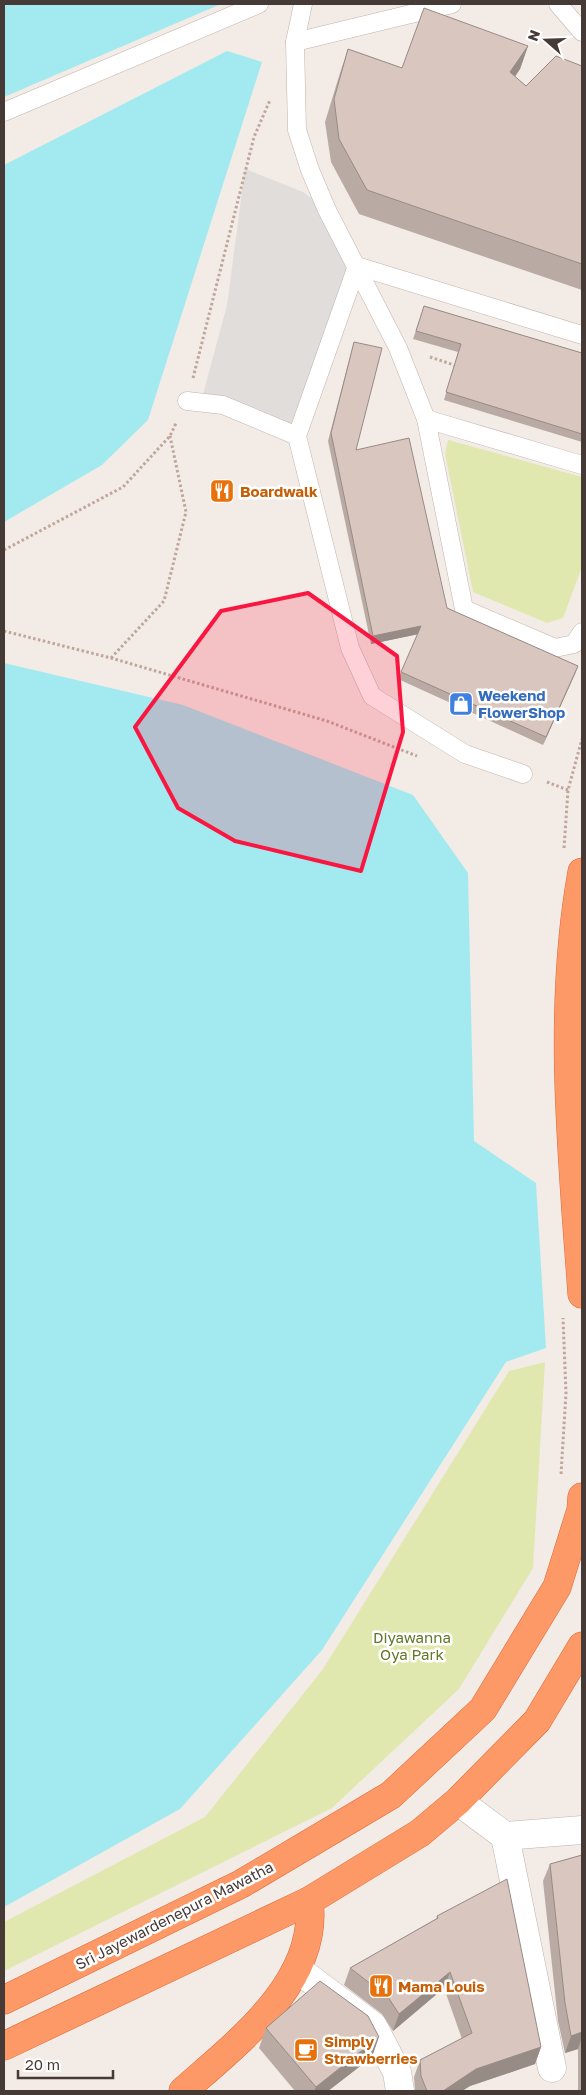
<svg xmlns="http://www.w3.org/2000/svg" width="586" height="2095" viewBox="0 0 586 2095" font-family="'Golos Text',sans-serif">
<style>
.green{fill:#e1e8af}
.parking{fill:#e1dddb}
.water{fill:#a3eaf0}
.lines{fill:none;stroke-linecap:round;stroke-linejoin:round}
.lane-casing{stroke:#c2b3ac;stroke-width:19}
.street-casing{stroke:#c2b3ac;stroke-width:29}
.highway-casing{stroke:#dd6837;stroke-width:29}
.path{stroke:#c0a69a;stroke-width:3;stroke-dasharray:2.5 2.5;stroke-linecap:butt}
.lane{stroke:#fff;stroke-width:18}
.street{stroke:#fff;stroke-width:28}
.highway{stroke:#fd9967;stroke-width:28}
.wall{fill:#baaaa4}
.shaded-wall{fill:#978b86}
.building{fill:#d8c6bf;stroke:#978b86}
.marked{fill:#f91742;fill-opacity:0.2;stroke:#f91742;stroke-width:4;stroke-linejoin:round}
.labels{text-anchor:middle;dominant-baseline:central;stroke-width:5;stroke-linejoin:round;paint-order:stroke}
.food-label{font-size:15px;font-weight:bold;fill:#c56008;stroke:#fff;text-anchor:start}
.shop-label{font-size:15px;font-weight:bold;fill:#366cbe;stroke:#fff;text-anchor:start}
.park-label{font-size:15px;fill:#617829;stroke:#fff}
.street-label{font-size:15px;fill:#463a36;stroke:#fff}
</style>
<rect width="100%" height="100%" fill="#f3ebe6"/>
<g class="green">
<path d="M 448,440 L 582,477 L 582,567 L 563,618 L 547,623 L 473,592 L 445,454 Z"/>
<path d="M 545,1362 L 533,1568 L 459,1689 L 332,1808 L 4,1971 L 4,1922 L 205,1817 L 323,1669 L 509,1371 Z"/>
</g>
<path class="parking" d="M 245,169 L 303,192 L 327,210 L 357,266 L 297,436 L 201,402 L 227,305 Z"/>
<g class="water">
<path d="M 4,4 L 221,4 L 4,97 Z"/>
<path d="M 227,51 L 262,62 L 148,420 L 102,465 L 4,522 L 4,165 Z"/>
<path d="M 4,663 L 183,705 L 413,795 L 468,873 L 474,1141 L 536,1183 L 546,1348 L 506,1362 L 322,1650 L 180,1809 L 4,1907 Z"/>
</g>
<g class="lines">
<defs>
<g id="lane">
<path d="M 303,4 L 295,42 L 297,130 L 310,170 L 327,210 L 398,348 L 426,419 L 464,609 L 555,648 L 574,644 L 582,632"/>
<path d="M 558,4 L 582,32"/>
<path d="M 295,42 L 452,4"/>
<path d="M 4,112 L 259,4"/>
<path d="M 357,266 L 297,436 L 350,648 L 372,696 L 465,754 L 523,774"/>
<path d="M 357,266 L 582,335"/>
<path d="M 187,401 L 223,405 L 297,436"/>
<path d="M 426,419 L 582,465"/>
</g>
<g id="street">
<path d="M 458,1801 L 505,1836 L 582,1830"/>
<path d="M 505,1836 L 552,2068"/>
<path d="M 297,1969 L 373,2026 L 397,2072 L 400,2091"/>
</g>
<g id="highway">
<path d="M 582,872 C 557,1010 572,1154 582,1294"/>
<path d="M 4,2000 L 241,1884 L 391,1795 L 483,1709 L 557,1587 L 581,1510 L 582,1497"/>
<path d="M 4,2046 L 309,1901 L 420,1833 L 458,1801 L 537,1721 L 582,1646"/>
<path d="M 183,2091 C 236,2044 320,1981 309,1901"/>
</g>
</defs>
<use href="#lane" class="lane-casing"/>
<use href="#street" class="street-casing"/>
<use href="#highway" class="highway-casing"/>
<g class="path">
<path d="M 430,357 L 457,366"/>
<path d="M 193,378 L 254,137 L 270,100"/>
<path d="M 4,550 L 123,487 L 170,436 L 176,423"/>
<path d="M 4,631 L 111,658 L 327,721 L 417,756"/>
<path d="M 111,658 L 164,601 L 186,512 L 170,436"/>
<path d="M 547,782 L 568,790"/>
<path d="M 564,848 L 568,790 L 582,739"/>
<path d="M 561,1474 L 566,1393 L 563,1318"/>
</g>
<use href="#lane" class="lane"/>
<use href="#street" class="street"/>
<use href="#highway" class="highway"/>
</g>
<g class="wall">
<path d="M 528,46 L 520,69 L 515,77 L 526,86 L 582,66 L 582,290 L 359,214 L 331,162 L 325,122 L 340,73 L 348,49 L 402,68 Z"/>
<path d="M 424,306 L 582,353 L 582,442 L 444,400 L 458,352 L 413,339 Z"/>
<path d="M 354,342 L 356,450 L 447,608 L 578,666 L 543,745 L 398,679 L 418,634 L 371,644 L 328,441 L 352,349 Z"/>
<path d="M 582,1855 L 582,2091 L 578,2091 L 578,2049 L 565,2053 L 558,2021 L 543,1881 L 550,1864 Z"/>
<path d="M 437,1916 L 541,2047 L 535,2064 L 470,2086 L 462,2091 L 415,2091 L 414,2077 L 420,2060 L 462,2039 L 444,1988 L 393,2031 L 382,2014 L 344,1985 L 350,1968 L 436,1919 Z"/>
<path d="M 266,2028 L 372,2057 L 328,2091 L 295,2091 L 259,2048 Z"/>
</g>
<g class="shaded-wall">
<path d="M 528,46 L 520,69 L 501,95 L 510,72 Z"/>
<path d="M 421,626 L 419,634 L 371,644 L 373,636 Z"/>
<path d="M 578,666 L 575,674 L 543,745 L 546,737 Z"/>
<path d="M 450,1972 L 444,1988 L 393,2031 L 399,2014 Z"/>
<path d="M 582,2032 L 582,2037 L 578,2049 L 565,2053 L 571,2036 Z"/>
<path d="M 379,2037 L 372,2057 L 328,2091 L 314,2091 L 316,2087 Z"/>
<path d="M 541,2047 L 535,2064 L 470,2086 L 462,2091 L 443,2091 L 476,2069 Z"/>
</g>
<g class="building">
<path d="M 424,8 L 528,46 L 510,72 L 526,86 L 556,56 L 582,66 L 582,264 L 367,190 L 339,139 L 334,99 L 348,49 L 402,68 Z"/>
<path d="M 424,306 L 582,353 L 582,434 L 446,392 L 461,344 L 416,331 Z"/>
<path d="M 354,342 L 382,348 L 356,450 L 409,438 L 447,608 L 578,666 L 546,737 L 401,672 L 421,626 L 373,636 L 331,433 Z"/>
<path d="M 582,1855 L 582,2032 L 571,2036 L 565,2003 L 550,1864 Z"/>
<path d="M 507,1879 L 541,2047 L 476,2069 L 443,2091 L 427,2091 L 421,2076 L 420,2060 L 472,2033 L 450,1972 L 399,2014 L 388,1997 L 350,1968 L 438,1918 L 437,1916 Z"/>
<path d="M 320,1981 L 368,2016 L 379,2037 L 316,2087 L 266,2028 Z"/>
</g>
<path class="marked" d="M 308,593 L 397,656 L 403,732 L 361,871 L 235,841 L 178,808 L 135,727 L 221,611 Z"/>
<defs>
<symbol id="restaurant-square" viewBox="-11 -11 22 22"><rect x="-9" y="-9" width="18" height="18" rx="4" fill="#e8710a" stroke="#fff"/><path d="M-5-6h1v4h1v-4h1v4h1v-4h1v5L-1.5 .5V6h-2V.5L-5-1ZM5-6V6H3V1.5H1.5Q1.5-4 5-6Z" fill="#fff"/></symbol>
<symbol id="shop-square" viewBox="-11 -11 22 22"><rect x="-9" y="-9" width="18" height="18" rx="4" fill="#3f7fe0" stroke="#fff"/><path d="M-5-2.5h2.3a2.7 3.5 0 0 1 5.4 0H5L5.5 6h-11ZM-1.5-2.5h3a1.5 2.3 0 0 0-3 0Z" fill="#fff"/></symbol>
<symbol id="cafe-square" viewBox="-11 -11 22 22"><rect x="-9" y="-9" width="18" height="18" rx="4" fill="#e8710a" stroke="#fff"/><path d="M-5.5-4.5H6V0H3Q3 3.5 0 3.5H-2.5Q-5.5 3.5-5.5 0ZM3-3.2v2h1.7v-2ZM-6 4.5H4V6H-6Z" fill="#fff"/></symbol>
</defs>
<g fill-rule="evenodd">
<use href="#restaurant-square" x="208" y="477" width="28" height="28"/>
<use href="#shop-square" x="447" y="690" width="28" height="28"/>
<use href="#restaurant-square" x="367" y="1972" width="28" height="28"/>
<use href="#cafe-square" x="292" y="2036" width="28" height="28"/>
</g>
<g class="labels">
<g class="food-label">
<text x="240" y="491">Boardwalk</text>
<text x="398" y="1986">Mama Louis</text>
<text x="324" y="2041">Simply<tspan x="324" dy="17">Strawberries</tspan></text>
</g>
<g class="shop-label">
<text x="478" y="695">Weekend<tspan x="478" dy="17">FlowerShop</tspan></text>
</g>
<g class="park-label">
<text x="412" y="1637">Diyawanna<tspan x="412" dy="17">Oya Park</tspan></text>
</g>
<g class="street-label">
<text transform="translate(174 1915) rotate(-27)">Sri Jayewardenepura Mawatha</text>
</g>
</g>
<rect width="586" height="2095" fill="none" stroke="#463a36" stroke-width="10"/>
<g transform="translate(546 40) rotate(290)" stroke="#ffffff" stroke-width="4" paint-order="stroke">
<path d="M0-4L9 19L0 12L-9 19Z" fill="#463a36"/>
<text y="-8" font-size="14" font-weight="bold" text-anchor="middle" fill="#463a36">N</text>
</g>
<path d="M18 2070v8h95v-8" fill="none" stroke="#463a36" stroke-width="2.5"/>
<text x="25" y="2070" font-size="15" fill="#463a36" stroke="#ffffff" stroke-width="4" paint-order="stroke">20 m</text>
</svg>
